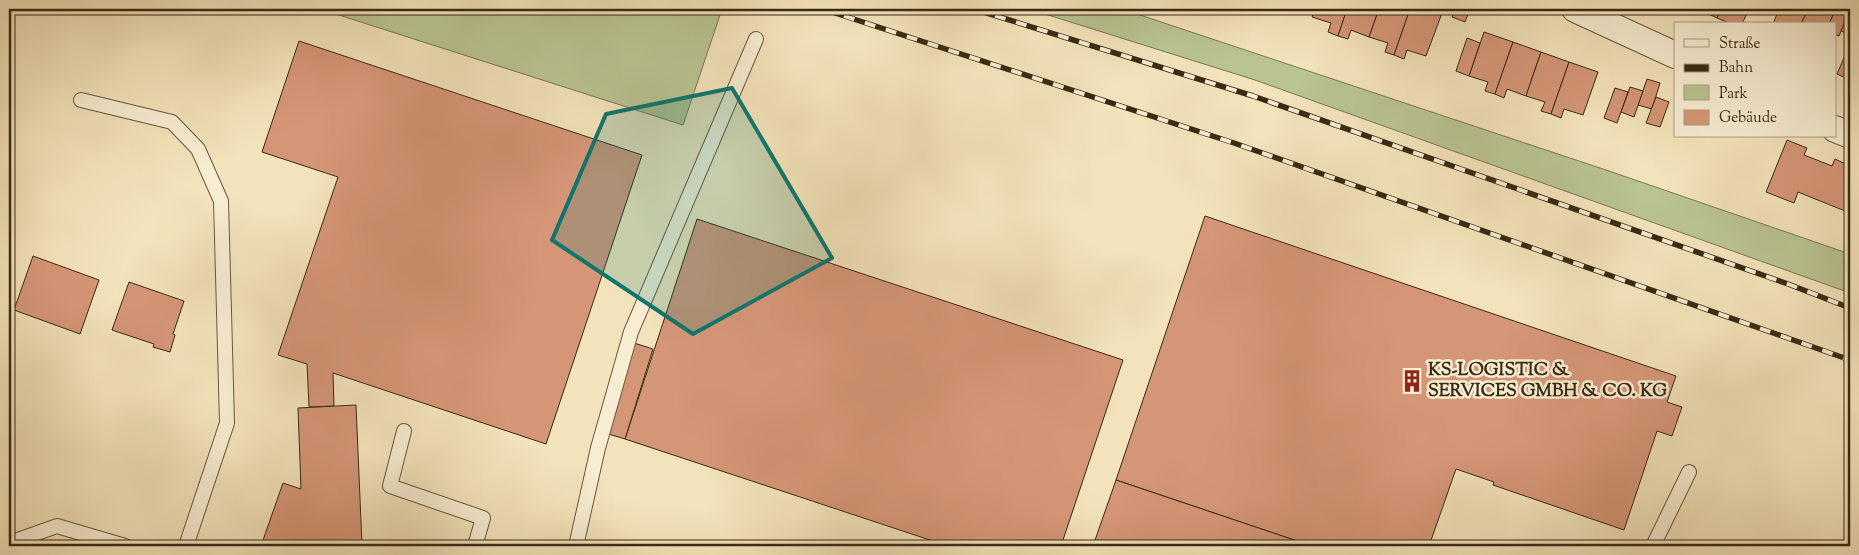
<svg xmlns="http://www.w3.org/2000/svg" width="1859" height="555" viewBox="0 0 1859 555" font-family="'Sorts Mill Goudy',serif">
<style>
.green{fill:#b9c491;stroke:#797753}
.building{fill:#d59677;stroke:#392a15}
.lines{fill:none;stroke-linecap:round;stroke-linejoin:round}
.service-casing{stroke:#68583e;stroke-width:16}
.minor-casing{stroke:#68583e;stroke-width:28}
.service{stroke:#f7edd2;stroke-width:14}
.minor{stroke:#f7edd2;stroke-width:26}
.rail-casing{stroke:#392a15;stroke-width:5.5}
.rail{stroke:#f7edd2;stroke-width:4;stroke-dasharray:11;stroke-linecap:butt}
.marked{fill:#0f766e;fill-opacity:0.2;stroke:#0f766e;stroke-width:4;stroke-linejoin:round}
.labels{text-anchor:middle;dominant-baseline:central;stroke-width:5;stroke-linejoin:round;paint-order:stroke}
.poi-label{font-size:18px;font-weight:bold;fill:#392a15;stroke:#f7edd2;text-anchor:start}
</style>
<rect width="100%" height="100%" fill="#f3e3ba"/>
<filter id="stains"><feTurbulence type="fractalNoise" baseFrequency=".004" numOctaves="4"/><feColorMatrix values="0 0 0 0 .2 0 0 0 0 .09 0 0 0 0 .02 0 0 0 .5 -.17"/></filter>
<radialGradient id="worn" r=".72"><stop offset=".6" stop-color="#630" stop-opacity="0"/><stop offset="1" stop-color="#630" stop-opacity=".3"/></radialGradient>
<g class="green">
<path d="M 320,9 L 722,9 L 683,125 Z"/>
<path d="M 1029,9 L 1122,9 L 1609,171 L 1850,254 L 1850,293 L 1255,80 Z"/>
</g>
<g class="building">
<path d="M 1315,9 L 1347,9 L 1338,36 L 1328,32 L 1331,23 L 1312,17 Z"/>
<path d="M 1347,9 L 1379,9 L 1369,37 L 1351,30 L 1348,39 L 1338,36 Z"/>
<path d="M 1379,9 L 1410,9 L 1394,55 L 1385,52 L 1388,43 L 1369,37 Z"/>
<path d="M 1410,9 L 1430,9 L 1442,13 L 1426,56 L 1407,50 L 1404,59 L 1394,55 Z"/>
<path d="M 1455,9 L 1470,9 L 1465,22 L 1452,17 Z"/>
<path d="M 1698,9 L 1721,9 L 1717,18 Z"/>
<path d="M 1721,9 L 1749,9 L 1742,24 L 1731,24 L 1717,18 Z"/>
<path d="M 1779,9 L 1808,9 L 1801,24 L 1773,24 Z"/>
<path d="M 1808,9 L 1831,9 L 1835,10 L 1829,24 L 1801,24 Z"/>
<path d="M 1836,9 L 1850,10 L 1839,36 L 1835,34 L 1835,24 L 1829,24 Z"/>
<path d="M 1850,10 L 1850,35 L 1841,31 Z"/>
<path d="M 1484,32 L 1513,42 L 1495,94 L 1485,91 L 1488,82 L 1469,76 Z"/>
<path d="M 1467,38 L 1480,43 L 1469,76 L 1456,71 Z"/>
<path d="M 299,41 L 642,155 L 546,444 L 333,373 L 334,406 L 309,407 L 307,364 L 278,355 L 338,177 L 262,152 Z"/>
<path d="M 1513,42 L 1541,52 L 1526,96 L 1507,89 L 1504,98 L 1495,94 Z"/>
<path d="M 1850,44 L 1850,80 L 1837,74 Z"/>
<path d="M 1541,52 L 1569,62 L 1551,114 L 1541,111 L 1545,102 L 1526,96 Z"/>
<path d="M 1569,62 L 1598,72 L 1583,115 L 1564,109 L 1561,118 L 1551,114 Z"/>
<path d="M 1647,79 L 1660,83 L 1652,109 L 1638,105 Z"/>
<path d="M 1630,87 L 1643,91 L 1634,117 L 1621,112 Z"/>
<path d="M 1615,88 L 1628,92 L 1617,123 L 1604,118 Z"/>
<path d="M 1656,97 L 1669,102 L 1660,127 L 1646,123 Z"/>
<path d="M 1787,140 L 1807,148 L 1804,155 L 1832,166 L 1835,159 L 1850,166 L 1850,213 L 1798,192 L 1794,203 L 1766,192 Z"/>
<path d="M 1205,216 L 1676,376 L 1667,402 L 1682,407 L 1672,436 L 1657,431 L 1624,530 L 1493,485 L 1494,482 L 1456,469 L 1429,546 L 1312,546 L 1116,480 Z"/>
<path d="M 697,219 L 1123,360 L 1061,546 L 948,546 L 625,439 Z"/>
<path d="M 33,256 L 99,280 L 80,334 L 14,310 Z"/>
<path d="M 129,282 L 184,301 L 173,334 L 175,335 L 170,352 L 153,347 L 154,344 L 112,330 Z"/>
<path d="M 634,343 L 653,349 L 625,439 L 605,433 Z"/>
<path d="M 356,405 L 362,545 L 366,546 L 261,546 L 283,483 L 301,489 L 298,408 Z"/>
<path d="M 1116,480 L 1312,546 L 1093,546 Z"/>
</g>
<g class="lines">
<defs>
<g id="service">
<path d="M 81,100 L 172,122 L 198,149 L 221,201 L 227,423 L 186,546"/>
<path d="M 404,431 L 390,486 L 483,518 L 475,546"/>
<path d="M 9,543 L 57,526 L 125,546"/>
<path d="M 576,546 L 598,448 L 631,332 L 756,39"/>
<path d="M 1653,546 L 1689,472"/>
</g>
<g id="minor">
<path d="M 1575,9 L 1675,55"/>
<path d="M 1835,129 L 1850,135"/>
</g>
</defs>
<use href="#service" class="service-casing"/>
<use href="#minor" class="minor-casing"/>
<use href="#service" class="service"/>
<use href="#minor" class="minor"/>
<defs>
<g id="rail">
<path d="M 823,9 L 1234,143 L 1850,360"/>
<path d="M 974,9 L 1253,96 L 1788,284 L 1850,308"/>
</g>
</defs>
<use href="#rail" class="rail-casing"/>
<use href="#rail" class="rail"/>
</g>
<path class="marked" d="M 732,88 L 832,258 L 693,334 L 552,240 L 606,114 Z"/>
<defs>
<symbol id="building-bare" viewBox="-9 -9 18 18"><path d="M-4-6H4V6H1V3H-1V6H-4ZM-2.5-4.3h1.7v1.8h-1.7ZM.8-4.3h1.7v1.8H.8ZM-2.5-1h1.7V.8h-1.7ZM.8-1h1.7V.8H.8Z" fill="#8f2418" stroke="#f7edd2" stroke-width="2.5" paint-order="stroke"/></symbol>
</defs>
<g fill-rule="evenodd">
<use href="#building-bare" x="1396" y="365" width="32" height="32"/>
</g>
<g class="labels">
<g class="poi-label">
<text x="1428" y="371">KS-LOGISTIC &amp;<tspan x="1428" dy="21">SERVICES GMBH &amp; CO. KG</tspan></text>
</g>
</g>
<rect width="1859" height="555" fill="none" stroke="#f3e3ba" stroke-width="30"/>
<rect x="10" y="10" width="1839" height="535" fill="none" stroke="#392a15" stroke-width="2.5"/>
<rect x="15" y="15" width="1829" height="525" fill="none" stroke="#392a15"/>
<rect x="1674" y="22" width="162" height="115" fill="#f7edd2" stroke="#ab9f86"/>
<rect x="1684" y="39" width="25" height="8" fill="#f7edd2" stroke="#ab9f86"/>
<text x="1719" y="48" font-size="15" fill="#392a15">Straße</text>
<rect x="1684" y="64" width="25" height="8" fill="#392a15" stroke="#ab9f86"/>
<text x="1719" y="72" font-size="15" fill="#392a15">Bahn</text>
<rect x="1684" y="85" width="25" height="15" fill="#b9c491" stroke="#ab9f86"/>
<text x="1719" y="98" font-size="15" fill="#392a15">Park</text>
<rect x="1684" y="110" width="25" height="15" fill="#d59677" stroke="#ab9f86"/>
<text x="1719" y="122" font-size="15" fill="#392a15">Gebäude</text>
<rect width="100%" height="100%" filter="url(#stains)"/>
<rect width="100%" height="100%" fill="url(#worn)"/>
</svg>
